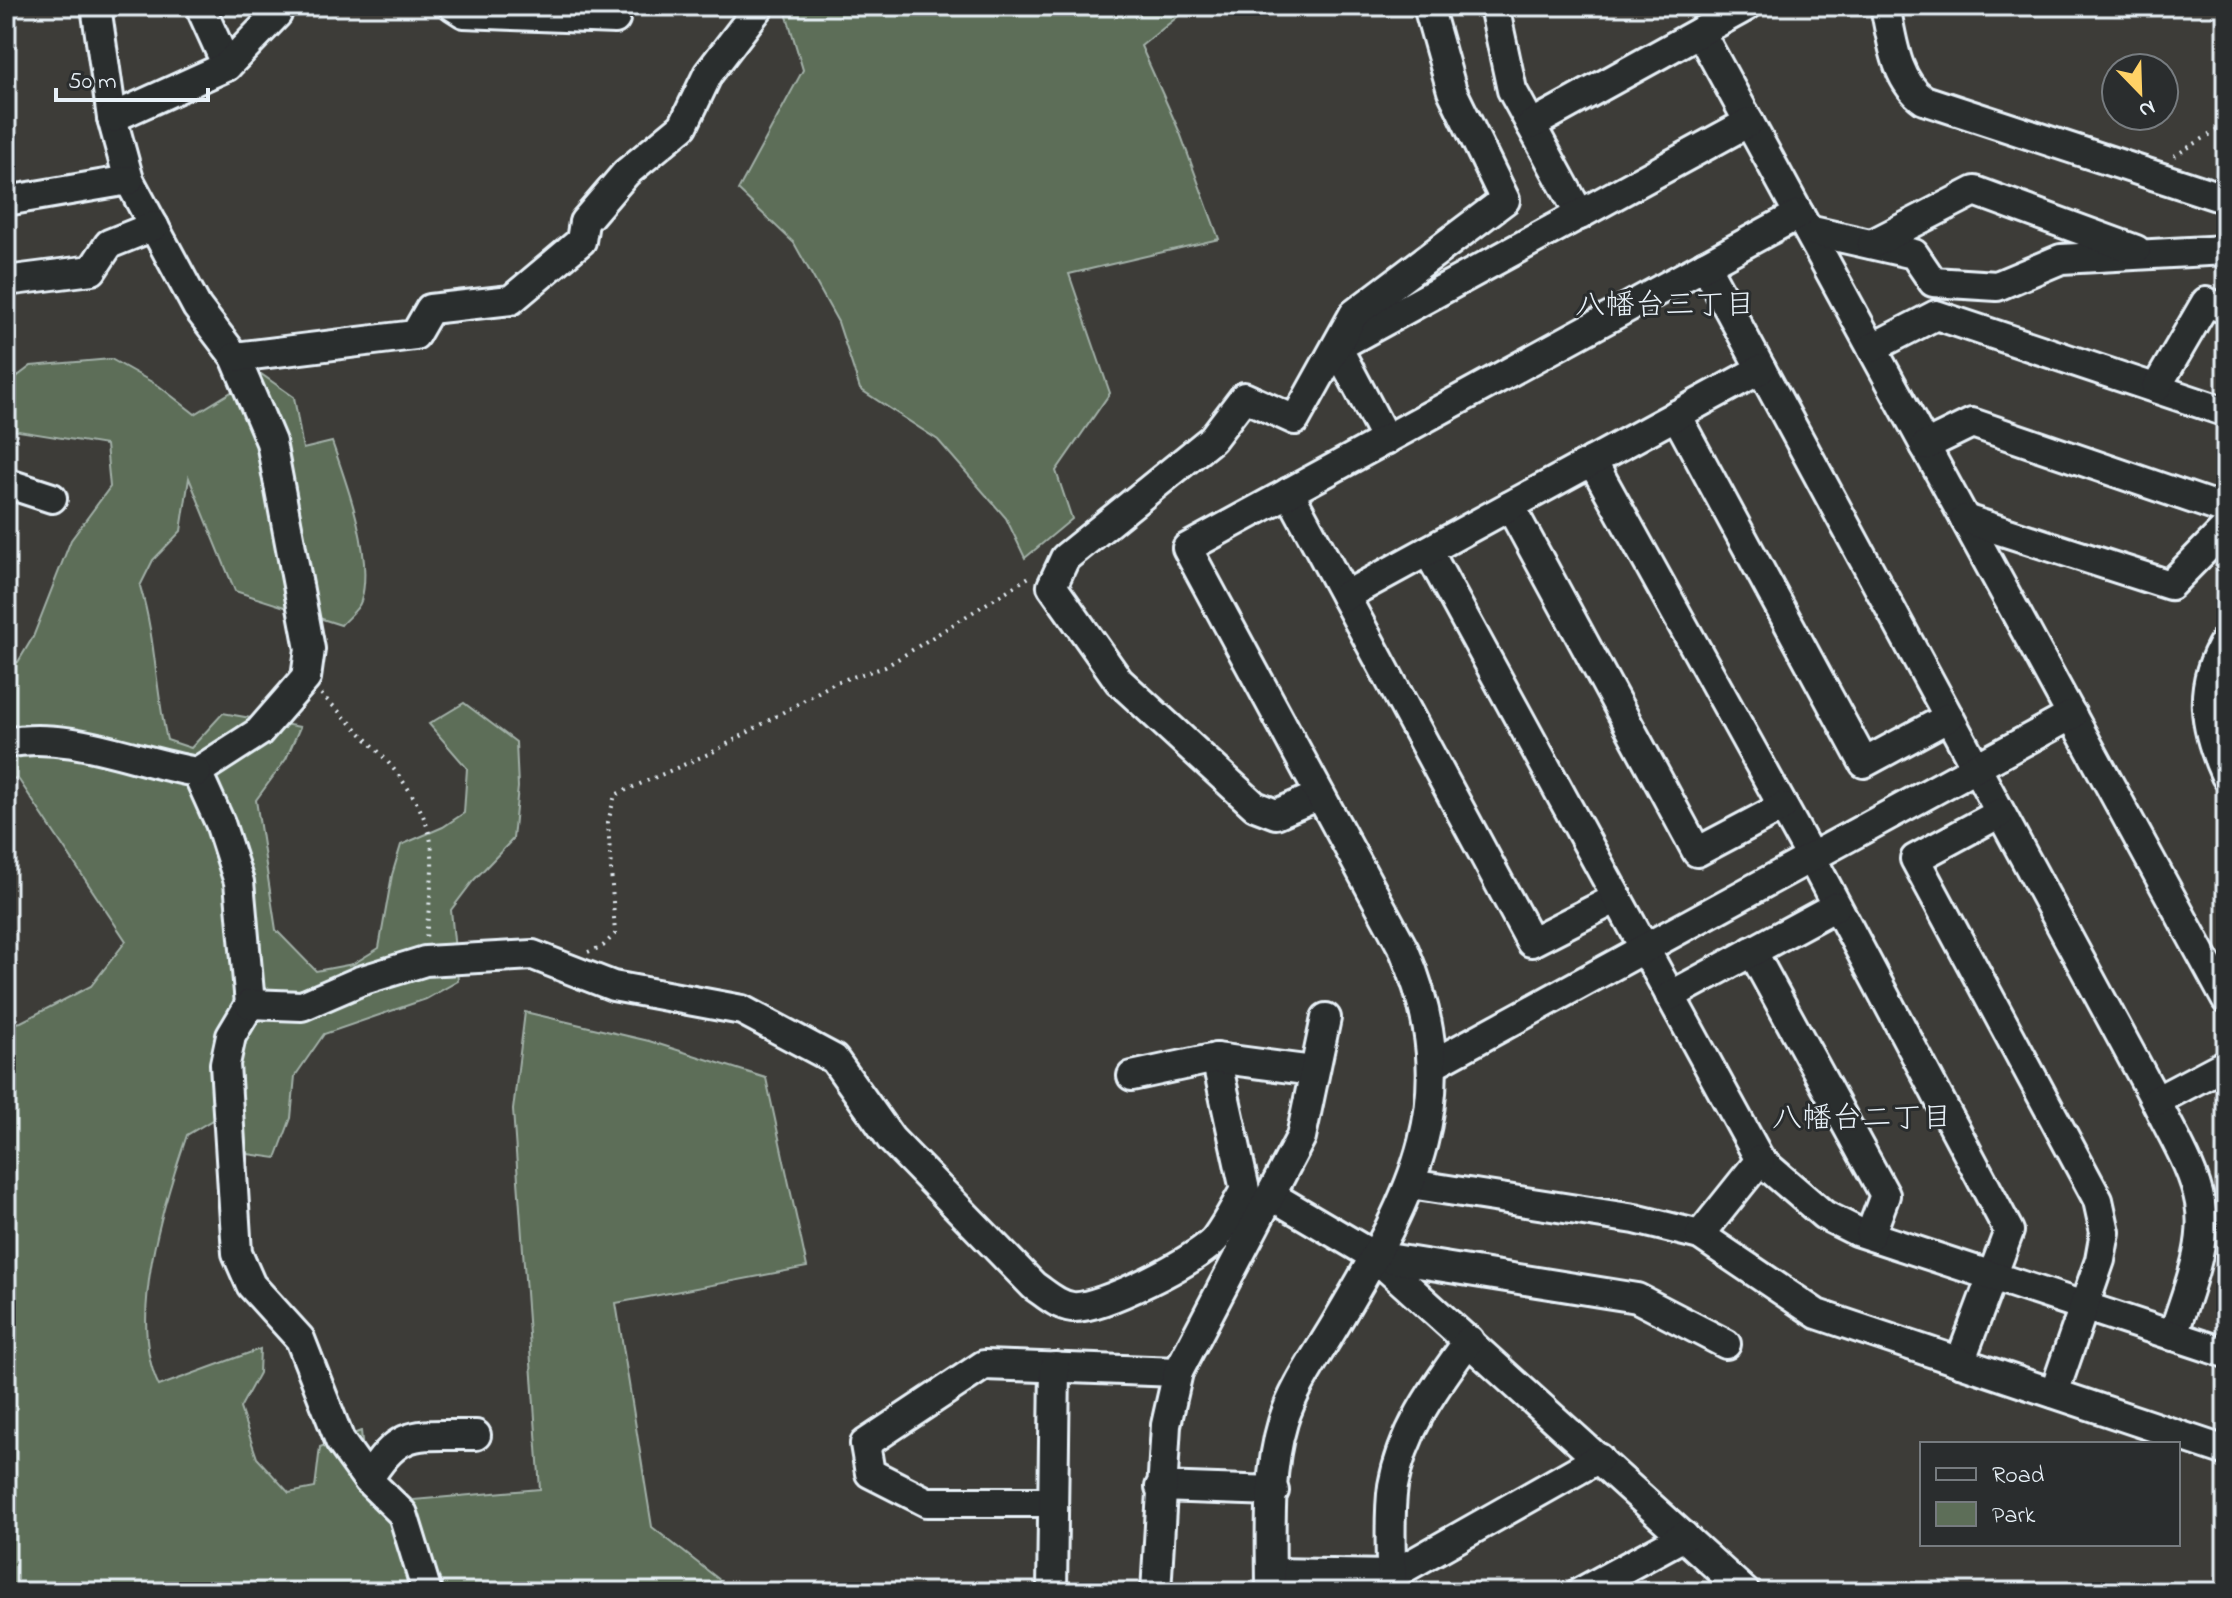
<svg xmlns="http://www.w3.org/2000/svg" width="2232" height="1598" viewBox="0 0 2232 1598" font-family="'Indie Flower','Klee One',sans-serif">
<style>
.green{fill:#5d6e58;stroke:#a2b0a8;stroke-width:2}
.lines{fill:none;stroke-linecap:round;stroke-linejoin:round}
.minor-casing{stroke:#e8f1f8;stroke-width:34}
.path{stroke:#e8f1f8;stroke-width:4;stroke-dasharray:2 6;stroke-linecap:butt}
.minor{stroke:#2a2d2e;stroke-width:28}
.labels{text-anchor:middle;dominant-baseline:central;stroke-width:6;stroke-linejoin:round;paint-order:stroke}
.neighbourhood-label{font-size:30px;fill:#e8f1f8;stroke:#2a2d2e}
</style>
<rect width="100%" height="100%" fill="#3d3c38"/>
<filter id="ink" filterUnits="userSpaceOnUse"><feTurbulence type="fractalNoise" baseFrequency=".0125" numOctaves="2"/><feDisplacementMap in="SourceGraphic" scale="16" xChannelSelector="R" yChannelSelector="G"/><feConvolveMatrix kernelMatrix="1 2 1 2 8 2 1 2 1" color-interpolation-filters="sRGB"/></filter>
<g filter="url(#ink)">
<g class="green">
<path d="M 784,6 L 1191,6 L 1141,46 L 1180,133 L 1219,239 L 1069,274 L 1110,393 L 1056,471 L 1072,519 L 1025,558 L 1006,518 L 938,440 L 860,389 L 838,322 L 794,243 L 738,190 L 803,70 Z"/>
<path d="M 111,359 L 159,386 L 195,414 L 261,374 L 294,397 L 303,449 L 332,442 C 347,484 374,557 361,601 C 359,609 347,618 341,625 L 235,591 L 189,478 L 181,531 L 153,560 L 140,586 C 156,639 155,687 167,740 L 191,748 L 223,713 L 300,727 L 286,759 L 256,800 L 276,930 L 316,971 L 353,964 L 379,948 L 392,875 L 401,845 L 443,827 L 464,813 L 467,768 L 429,724 L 464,703 L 516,742 L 518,787 L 513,839 L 473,881 L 451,910 L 458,981 L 426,999 L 324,1034 L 295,1076 L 291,1118 L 276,1158 L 248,1154 L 214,1119 L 187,1135 C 164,1202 126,1319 159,1386 L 260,1349 L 259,1373 L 240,1408 L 257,1458 L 289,1493 L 315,1488 L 320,1447 L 361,1431 L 368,1504 L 540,1489 L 513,1110 L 525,1012 L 649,1041 L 766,1078 L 807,1267 L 616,1303 L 652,1527 L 735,1592 L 6,1592 L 6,1025 L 21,1022 L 91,986 L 126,941 L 19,780 L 6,776 L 6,663 L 18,662 L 33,637 L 71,540 L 110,487 L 106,445 L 6,429 L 6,385 L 31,366 Z"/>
</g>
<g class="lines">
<defs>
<g id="minor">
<path d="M 96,6 L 112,118 L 129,180 L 197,307 L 235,357 L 271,442 L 310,649 L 306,678 L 259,732 L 197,772 L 220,823 L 239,882 L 250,1004 L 231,1036 L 225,1064 L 237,1253 L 251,1285 L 300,1339 L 340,1441 L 368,1480 L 403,1514 L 427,1592"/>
<path d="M 453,6 L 464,13 L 615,19 L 615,6"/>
<path d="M 1494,6 L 1512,90 L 1580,215"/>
<path d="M 1885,6 C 1892,38 1895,80 1924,100 L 2226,199"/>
<path d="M 203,13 L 227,66"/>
<path d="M 1700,32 L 2226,999"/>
<path d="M 112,118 L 227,66 L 277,14"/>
<path d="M 1531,125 L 1747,6"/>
<path d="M 6,201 L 129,180"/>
<path d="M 1808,230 L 1914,254 L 1933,282 L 1997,286 L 2061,259 L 2226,250"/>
<path d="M 1872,244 L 1975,191 L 2136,250"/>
<path d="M 1705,265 L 2156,1101 C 2171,1133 2194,1168 2200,1203 C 2208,1247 2185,1295 2173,1336"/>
<path d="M 6,281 L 92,270 L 109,244 L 154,226"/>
<path d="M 1337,347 L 1749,122"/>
<path d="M 1337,347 L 1386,440"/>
<path d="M 1872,348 L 1936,315 L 2226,412"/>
<path d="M 235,357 L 415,335 L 430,309 L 511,300 L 581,241 L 584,222 L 626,173 L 683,126 L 708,74 L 760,6"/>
<path d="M 2156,388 L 2206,302 L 2226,309"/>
<path d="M 1676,415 L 1864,763 L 1949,717"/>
<path d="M 1925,446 L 1972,423 L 2226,510"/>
<path d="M 1592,461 L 1811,857 L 2009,1231 L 1960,1362"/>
<path d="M 6,483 L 52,498"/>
<path d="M 1289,492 L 1531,942 L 1617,898"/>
<path d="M 1510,506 L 1697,852 L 1782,807"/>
<path d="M 1965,519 L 2170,585 L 2226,528"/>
<path d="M 1428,551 L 1760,1160 L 1824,1215 L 1856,1231 L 2226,1353"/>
<path d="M 1345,596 L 1761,369"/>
<path d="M 2226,639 C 2197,686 2204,728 2226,776"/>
<path d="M 6,743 C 69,730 135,762 197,772"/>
<path d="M 1320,795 L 1276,814 L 1255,806 L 1119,681 L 1052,586 L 1065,558 L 1212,439 L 1244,397 L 1295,420 L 1354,314 L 1505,200 L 1452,91 L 1428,6"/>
<path d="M 2000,813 L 1915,859 L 2098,1200 L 2105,1232 L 2100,1260 L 2054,1393"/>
<path d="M 1752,951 L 1885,1195 L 1870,1235"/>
<path d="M 1670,996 L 1836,906"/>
<path d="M 250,1004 L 302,1006 L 360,981 L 425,961 L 533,955 L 613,986 L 742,1010 L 834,1059 L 891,1139 L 1034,1286 C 1046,1294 1057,1305 1072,1307 C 1099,1310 1200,1259 1216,1238 C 1227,1223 1236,1205 1245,1190 L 1216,1058"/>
<path d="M 1433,1064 L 2072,715"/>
<path d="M 1132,1076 L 1216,1058 L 1313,1071"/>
<path d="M 2156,1101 L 2226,1064"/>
<path d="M 1410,1184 L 1635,1219 L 1700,1235 L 1817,1314 L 2226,1451"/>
<path d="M 1272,1196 L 1374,1256 L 1745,1592"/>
<path d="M 1700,1235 L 1760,1160"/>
<path d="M 1375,1256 L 1637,1298 L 1726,1344"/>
<path d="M 368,1480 C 400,1426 418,1436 476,1435"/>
<path d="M 1160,1487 L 1274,1491"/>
<path d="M 1053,1502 L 927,1502 L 870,1473 L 865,1444 L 984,1365 L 1178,1372"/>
<path d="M 1271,1573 L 1392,1575 L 1599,1458"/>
<path d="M 1391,1591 C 1392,1557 1388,1520 1393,1486 C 1403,1429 1436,1386 1469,1340"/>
<path d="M 1052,1592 L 1055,1367"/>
<path d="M 1156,1592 L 1166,1425 L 1178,1372 L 1301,1137 L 1326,1018"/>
<path d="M 1271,1592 C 1271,1537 1267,1475 1283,1422 C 1294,1386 1319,1353 1338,1320 C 1413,1193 1467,1098 1404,950 L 1187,548 L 1799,214"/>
<path d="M 1581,1592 L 1684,1536"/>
</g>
</defs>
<use href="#minor" class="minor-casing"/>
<g class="path">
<path d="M 2174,156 L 2226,125"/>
<path d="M 321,694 C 361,734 430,792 432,853 C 433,881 428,911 426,939"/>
<path d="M 588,952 L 603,946 L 615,934 L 608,822 L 615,795 L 715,751 L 836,682 L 885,667 L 1029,577"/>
</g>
<use href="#minor" class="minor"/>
</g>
</g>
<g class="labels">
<g class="neighbourhood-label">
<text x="1665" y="307">八幡台三丁目</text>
<text x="1862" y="1120">八幡台二丁目</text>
</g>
</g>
<rect width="2232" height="1598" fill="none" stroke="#2a2d2e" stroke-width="32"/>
<rect x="16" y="16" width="2200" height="1566" fill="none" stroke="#e8f1f8" stroke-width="3" filter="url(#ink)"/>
<rect x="1920" y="1442" width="260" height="104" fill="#2a2d2e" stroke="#767b7f" stroke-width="2"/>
<rect x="1936" y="1468" width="40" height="12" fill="#2a2d2e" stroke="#767b7f" stroke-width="2"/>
<text x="1992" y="1482" font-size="24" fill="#e8f1f8">Road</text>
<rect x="1936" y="1502" width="40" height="24" fill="#5d6e58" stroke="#767b7f" stroke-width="2"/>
<text x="1992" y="1522" font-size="24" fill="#e8f1f8">Park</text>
<g transform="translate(2140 92) rotate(157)"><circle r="38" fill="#2a2d2e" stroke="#767b7f" stroke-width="2"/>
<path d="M0-6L14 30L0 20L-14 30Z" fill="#ffd166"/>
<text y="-12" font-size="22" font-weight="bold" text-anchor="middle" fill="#e8f1f8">N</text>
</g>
<path d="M56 88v12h152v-12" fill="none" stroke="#e8f1f8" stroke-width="4"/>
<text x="68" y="88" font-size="24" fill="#e8f1f8" stroke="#2a2d2e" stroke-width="6" paint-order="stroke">50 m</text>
</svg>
